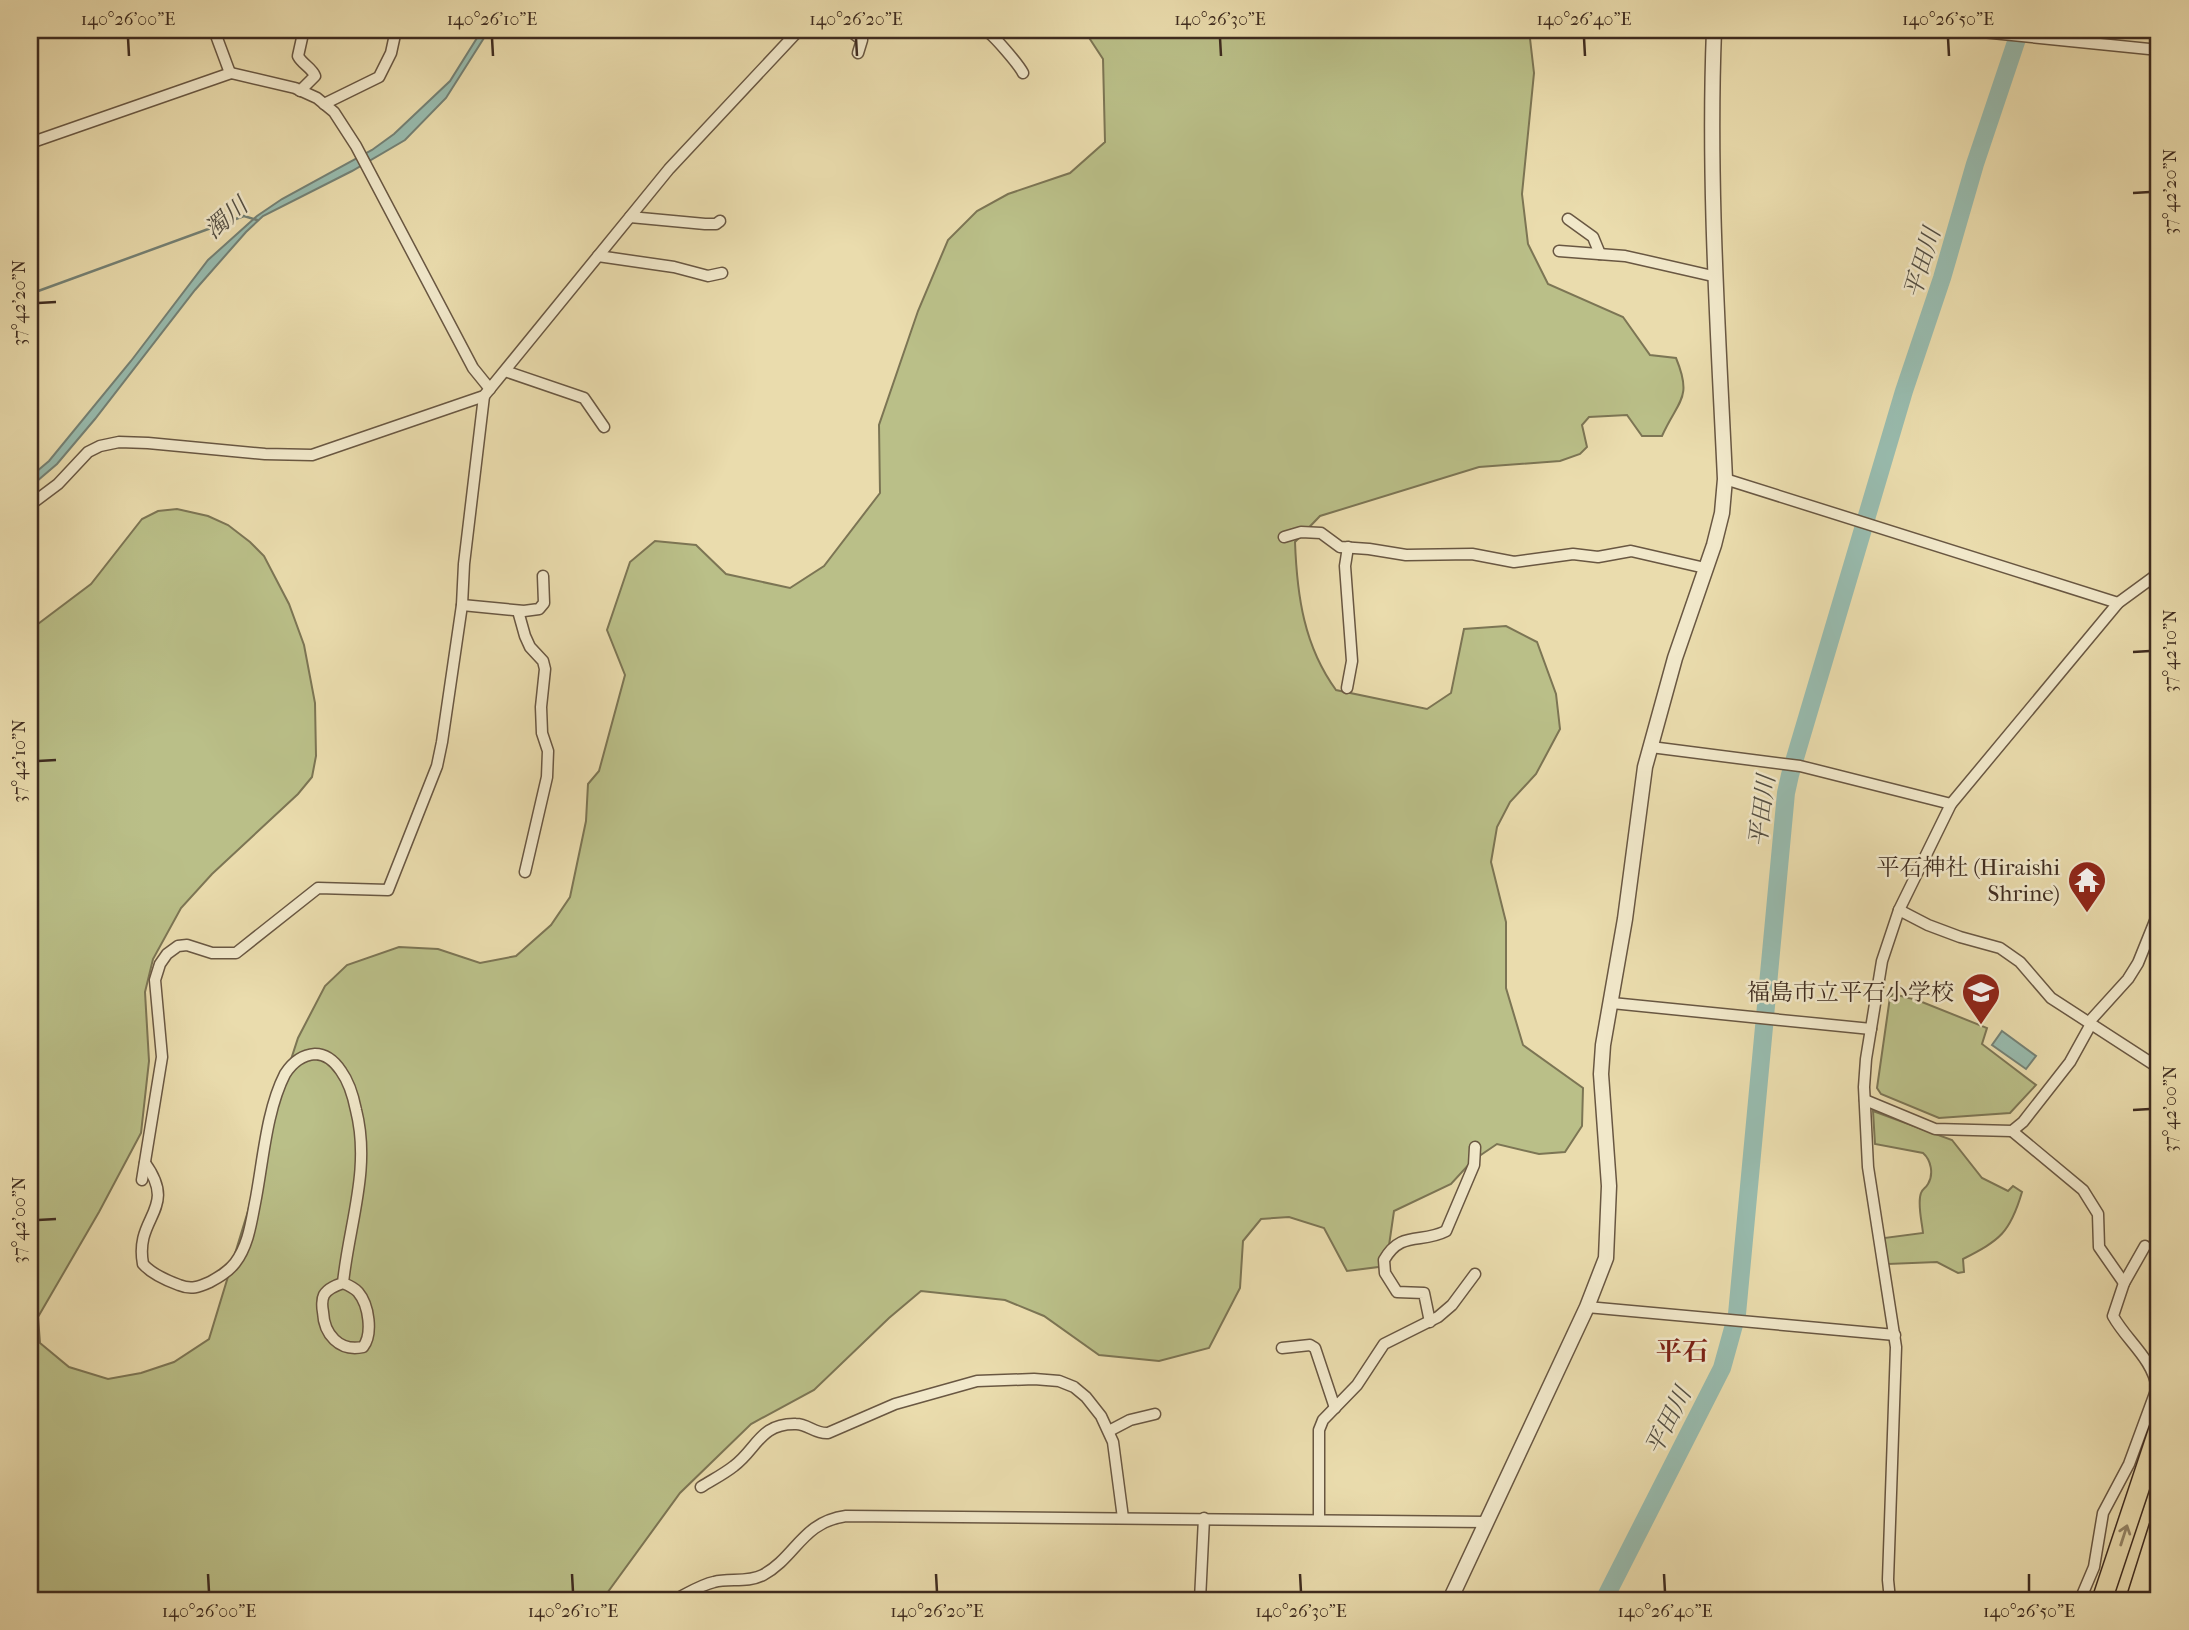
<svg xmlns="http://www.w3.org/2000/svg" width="2189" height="1630" viewBox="0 0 2189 1630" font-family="'IM FELL French Canon','Noto Serif JP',serif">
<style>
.green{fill:#babf88;stroke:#7c7554;stroke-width:2}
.water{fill:#98bbae;stroke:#748175;stroke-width:2}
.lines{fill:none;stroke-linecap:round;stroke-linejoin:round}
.stream{stroke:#748175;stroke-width:2.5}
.river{stroke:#98bbae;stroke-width:18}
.minor-casing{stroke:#695742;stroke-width:13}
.tertiary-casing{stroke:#695742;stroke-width:17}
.motorway-casing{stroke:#3e2b1f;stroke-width:22}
.minor{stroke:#f1e8ca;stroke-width:10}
.tertiary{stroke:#f1e8ca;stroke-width:14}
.motorway{stroke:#eadcad;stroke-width:19}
.oneway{stroke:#948466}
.ticks{fill:none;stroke:#3e2b1f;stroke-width:2.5}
.labels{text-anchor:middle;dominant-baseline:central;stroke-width:5;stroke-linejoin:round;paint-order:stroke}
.poi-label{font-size:23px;fill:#3e2b1f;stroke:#f1e8ca;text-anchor:end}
.water-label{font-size:24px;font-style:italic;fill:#544f43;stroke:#f1e8ca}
.quarter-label{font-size:26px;font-weight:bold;fill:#7a1f14;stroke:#f1e8ca}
.neatline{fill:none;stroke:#3e2b1f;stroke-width:2.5}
.ticks-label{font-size:18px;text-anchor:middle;fill:#3e2b1f}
</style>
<rect width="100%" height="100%" fill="#eadcad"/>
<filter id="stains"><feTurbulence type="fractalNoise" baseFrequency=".00286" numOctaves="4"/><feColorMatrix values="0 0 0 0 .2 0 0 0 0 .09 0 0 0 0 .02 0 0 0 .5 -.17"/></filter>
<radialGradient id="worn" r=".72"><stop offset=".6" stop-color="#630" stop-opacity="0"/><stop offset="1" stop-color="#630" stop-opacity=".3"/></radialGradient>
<g class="green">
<path d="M 1084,30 L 1529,30 L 1534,73 L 1522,194 L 1528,244 L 1548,284 L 1623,317 L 1650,355 L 1676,358 C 1693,399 1678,400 1662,436 L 1642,436 L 1627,415 L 1589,417 L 1582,425 L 1587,447 L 1580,454 L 1560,461 L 1479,467 L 1320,516 L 1295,542 C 1297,596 1304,646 1336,690 L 1427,709 L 1451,693 L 1464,629 L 1506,626 L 1537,642 L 1556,694 L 1560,729 L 1536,774 L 1510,802 L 1497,827 L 1491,862 L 1506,922 L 1506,988 L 1523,1045 L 1583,1088 L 1582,1126 L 1565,1152 L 1539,1154 L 1497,1144 L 1472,1161 L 1451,1184 L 1394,1211 L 1386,1266 L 1347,1271 L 1324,1228 L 1289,1217 L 1261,1219 L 1243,1241 L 1240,1288 L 1209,1348 L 1159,1361 L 1099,1355 L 1044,1316 L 1005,1300 L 921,1291 L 889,1318 L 814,1390 L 751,1424 L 680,1493 L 602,1600 L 30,1600 L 30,630 L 91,584 L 142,519 L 158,511 L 177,509 L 208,516 L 228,525 L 250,542 L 264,556 L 289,604 L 304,645 L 315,703 L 316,756 L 312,777 L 298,794 L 212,874 L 181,908 L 153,959 L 145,992 L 149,1061 L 141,1133 L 99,1212 L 38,1317 L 40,1343 L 69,1367 L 108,1379 L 141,1373 L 174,1362 L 209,1339 L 248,1211 L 268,1130 L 298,1038 L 325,986 L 347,965 L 399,947 L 438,949 L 480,963 L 516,956 L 551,925 L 570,897 L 586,821 L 588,784 L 599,771 L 625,675 L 607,630 L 630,562 L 655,541 L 696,545 L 726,574 L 790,588 L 824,566 L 880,493 L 879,425 L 918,311 L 948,240 L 977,211 L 1008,194 L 1070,173 L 1105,142 L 1103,59 Z"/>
<path d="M 1893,994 L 1917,1000 L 1987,1028 L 1982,1044 L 2036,1085 L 2010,1113 L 1939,1118 L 1881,1094 L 1877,1088 L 1890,997 Z"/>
<path d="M 1873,1111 L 1952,1140 L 1982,1178 L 2008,1191 L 2013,1186 L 2022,1192 C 2010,1233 2000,1240 1963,1259 L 1964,1272 L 1958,1273 L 1937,1262 L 1888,1264 L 1884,1238 L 1923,1233 C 1922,1222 1917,1203 1921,1193 C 1923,1188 1925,1189 1928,1184 C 1934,1174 1931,1160 1923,1153 L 1875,1144 Z"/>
</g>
<g class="water">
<path d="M 482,30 L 489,30 L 446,98 L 405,140 L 352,171 L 263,216 L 246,232 L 195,290 L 95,419 L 57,464 L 30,487 L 30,477 L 49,461 L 131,361 L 208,260 L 257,216 L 282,199 L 372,150 L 394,134 L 450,81 Z"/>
<path d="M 2002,1031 L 2036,1056 L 2026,1069 L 1992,1045 Z"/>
</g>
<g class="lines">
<path class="stream" d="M 30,294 L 244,216 L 257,220"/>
<path class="river" d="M 1604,1600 L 1722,1368 L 1737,1314 L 1786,793 L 1790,775 L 1904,391 L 1942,278 L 1975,164 L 2020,30"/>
<defs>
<g id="minor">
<path d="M 214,30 L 230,73"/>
<path d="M 849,30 L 862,40 L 858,53"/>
<path d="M 985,30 C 993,34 1019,65 1023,73"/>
<path d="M 1962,30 L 2159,50"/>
<path d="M 300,91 L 315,76 C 312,68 302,64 298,56 L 302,38"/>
<path d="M 324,104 L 379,77 L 391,53 L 396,30"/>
<path d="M 30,143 L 231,73 L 295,88 L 317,98 L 334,112 L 356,146 L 473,368 L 490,389"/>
<path d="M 630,217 L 705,224 L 716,224 L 720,221"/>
<path d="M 1568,219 L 1593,237 L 1600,254"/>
<path d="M 1559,251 L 1625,256 L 1717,277"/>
<path d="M 598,256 L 674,267 L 708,276 L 722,273"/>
<path d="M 505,371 L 584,398 L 604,427"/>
<path d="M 1725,479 L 2118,603"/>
<path d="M 30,505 L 58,484 L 88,452 L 100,446 L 119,442 L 148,443 L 265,454 L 312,455 L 484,396 L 669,169 L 799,30"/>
<path d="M 1284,537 L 1301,532 L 1321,533 L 1340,547 L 1369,549 L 1406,555 L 1472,554 L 1514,562 L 1573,554 L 1598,557 L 1631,551 L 1705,568"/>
<path d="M 462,605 L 524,611 L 539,609 L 544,603 L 543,576"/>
<path d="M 518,611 L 525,636 L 530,647 L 543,661 L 545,669 L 541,707 L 542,733 L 548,751 L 547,777 L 525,872"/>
<path d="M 1347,688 L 1352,661 L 1345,566 L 1348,547"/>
<path d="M 1651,747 L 1800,766 L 1951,804"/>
<path d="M 1899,910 L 1928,925 L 1960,937 L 2000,948 L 2020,962 L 2051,998 L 2159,1068"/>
<path d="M 1612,1003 L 1871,1029"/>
<path d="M 2089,1022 L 2128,979 L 2138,963 L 2159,911"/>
<path d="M 1865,1100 L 1935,1129 L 2012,1131 L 2023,1122 L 2070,1062 L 2091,1024"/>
<path d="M 2012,1131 L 2083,1190 L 2098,1214 L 2099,1247 L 2124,1283"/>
<path d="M 145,1163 C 179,1210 134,1216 143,1264 C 151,1273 168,1281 179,1285 C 191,1290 199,1287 210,1282 C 219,1277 228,1272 235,1263 C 248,1246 251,1224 255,1203 C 263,1163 266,1111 285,1074 C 292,1063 301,1055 315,1054 C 326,1054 335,1062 341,1071 C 349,1082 353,1095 356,1110 C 371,1169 349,1224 343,1283 C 337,1285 328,1288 324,1295 C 322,1299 322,1307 323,1312 C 324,1334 339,1352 363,1347 C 373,1334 369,1305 358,1292 C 354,1288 348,1285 343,1283"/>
<path d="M 142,1180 L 162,1057 L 155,980 L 160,964 L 167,954 L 178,946 L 187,945 L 212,953 L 236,953 L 318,888 L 388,890 L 437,766 L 442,742 L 462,605 L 464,564 L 484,396"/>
<path d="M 1587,1307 L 1895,1335"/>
<path d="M 1430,1322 L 1424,1293 L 1397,1292 L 1385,1273 L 1384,1260 C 1401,1230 1421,1244 1446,1231 L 1474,1165 L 1475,1147"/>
<path d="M 1282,1348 L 1310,1345 L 1315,1348 L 1335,1408"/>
<path d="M 1109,1431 L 1130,1420 L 1155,1414"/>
<path d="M 701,1487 C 712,1480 724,1474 734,1466 C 757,1449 760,1423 796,1424 C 808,1424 815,1434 828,1433 L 895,1404 L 977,1381 L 1034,1379 L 1059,1381 L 1074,1387 L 1086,1397 L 1101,1416 L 1113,1442 L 1123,1518"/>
<path d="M 1319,1520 L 1319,1430 L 1323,1420 L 1357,1385 L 1384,1344 L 1438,1317 L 1452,1305 L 1475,1274"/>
<path d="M 674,1600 C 687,1594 700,1585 714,1582 C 729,1578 748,1583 763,1575 C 796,1557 802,1522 846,1516 L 1487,1522"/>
<path d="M 1200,1600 L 1204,1518"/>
<path d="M 1890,1600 L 1888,1580 L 1896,1347 L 1868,1167 L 1864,1087 L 1866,1059 L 1882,961 L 1899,910 L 1951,804 L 2118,603 L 2159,573"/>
<path d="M 2080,1600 L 2094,1567 L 2103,1513 L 2129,1464 L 2157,1388 C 2153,1359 2126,1340 2113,1316 L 2124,1283 L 2145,1246"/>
</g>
<path id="tertiary" d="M 1450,1600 L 1587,1307 L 1606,1258 L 1609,1186 L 1601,1074 L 1603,1045 L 1625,919 L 1645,767 L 1675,658 L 1714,545 L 1722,513 L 1725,479 C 1718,329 1708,179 1714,30"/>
<g id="motorway">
<path d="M 2102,1600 L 2159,1429"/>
<path d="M 2136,1600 L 2159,1527"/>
</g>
</defs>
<use href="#minor" class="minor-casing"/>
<use href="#tertiary" class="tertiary-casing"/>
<use href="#motorway" class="motorway-casing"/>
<use href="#minor" class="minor"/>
<use href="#tertiary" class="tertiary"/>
<use href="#motorway" class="motorway"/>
</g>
<defs><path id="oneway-shaft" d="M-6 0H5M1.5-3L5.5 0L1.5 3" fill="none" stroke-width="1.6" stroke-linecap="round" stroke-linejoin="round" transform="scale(1.75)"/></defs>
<use class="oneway" href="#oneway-shaft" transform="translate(2124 1535) rotate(-72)"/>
<path class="ticks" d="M 128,38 L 129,56M 492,38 L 493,56M 856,38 L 857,56M 1220,38 L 1221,56M 1584,38 L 1585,56M 1948,38 L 1949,56M 2133,193 L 2150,192M 38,303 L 56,302M 2133,652 L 2150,651M 38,761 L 56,760M 2133,1110 L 2150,1109M 38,1220 L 56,1219M 208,1574 L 209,1592M 572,1574 L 573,1592M 936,1574 L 937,1592M 1300,1574 L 1301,1592M 1664,1574 L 1665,1592M 2029,1574 L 2029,1592"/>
<defs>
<symbol id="temple-pin" viewBox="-11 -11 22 30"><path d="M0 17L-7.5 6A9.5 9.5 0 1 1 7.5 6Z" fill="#8f2418" stroke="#f1e8ca"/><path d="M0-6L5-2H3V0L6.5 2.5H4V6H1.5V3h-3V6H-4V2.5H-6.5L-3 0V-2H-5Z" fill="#fff"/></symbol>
<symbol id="school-pin" viewBox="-11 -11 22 30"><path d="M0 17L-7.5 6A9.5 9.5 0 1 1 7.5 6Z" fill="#8f2418" stroke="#f1e8ca"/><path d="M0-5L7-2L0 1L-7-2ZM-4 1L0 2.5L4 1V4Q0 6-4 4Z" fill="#fff"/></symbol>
</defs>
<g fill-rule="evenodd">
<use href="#temple-pin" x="2065" y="858" width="44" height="60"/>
<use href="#school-pin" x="1959" y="970" width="44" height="60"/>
</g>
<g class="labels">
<g class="poi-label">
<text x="2060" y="867">平石神社 (Hiraishi<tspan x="2060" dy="26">Shrine)</tspan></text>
<text x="1954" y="992">福島市立平石小学校</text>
</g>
<g class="water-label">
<text transform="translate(226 218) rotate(-41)">濁川</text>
<text transform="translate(1922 263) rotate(-73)">平田川</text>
<text transform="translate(1762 811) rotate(-83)">平田川</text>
<text transform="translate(1668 1421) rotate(-63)">平田川</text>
</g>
<g class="quarter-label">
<text x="1682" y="1351">平石</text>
</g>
</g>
<rect width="2189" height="1630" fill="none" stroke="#eadcad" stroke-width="77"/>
<rect x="38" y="38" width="2112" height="1554" class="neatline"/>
<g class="ticks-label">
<text x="128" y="25">140°26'00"E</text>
<text x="492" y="25">140°26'10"E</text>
<text x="856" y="25">140°26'20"E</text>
<text x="1220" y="25">140°26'30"E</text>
<text x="1584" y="25">140°26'40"E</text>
<text x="1948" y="25">140°26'50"E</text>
<text transform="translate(2170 192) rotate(-90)" y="6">37°42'20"N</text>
<text transform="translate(19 303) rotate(-90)" y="6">37°42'20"N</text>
<text transform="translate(2170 651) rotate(-90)" y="6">37°42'10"N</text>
<text transform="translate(19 761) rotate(-90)" y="6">37°42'10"N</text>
<text transform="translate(2170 1109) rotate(-90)" y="6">37°42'00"N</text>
<text transform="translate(19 1220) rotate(-90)" y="6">37°42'00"N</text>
<text x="209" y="1617">140°26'00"E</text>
<text x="573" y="1617">140°26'10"E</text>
<text x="937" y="1617">140°26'20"E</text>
<text x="1301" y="1617">140°26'30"E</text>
<text x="1665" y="1617">140°26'40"E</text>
<text x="2029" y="1617">140°26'50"E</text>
</g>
<rect width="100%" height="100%" filter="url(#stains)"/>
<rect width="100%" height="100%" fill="url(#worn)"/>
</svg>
